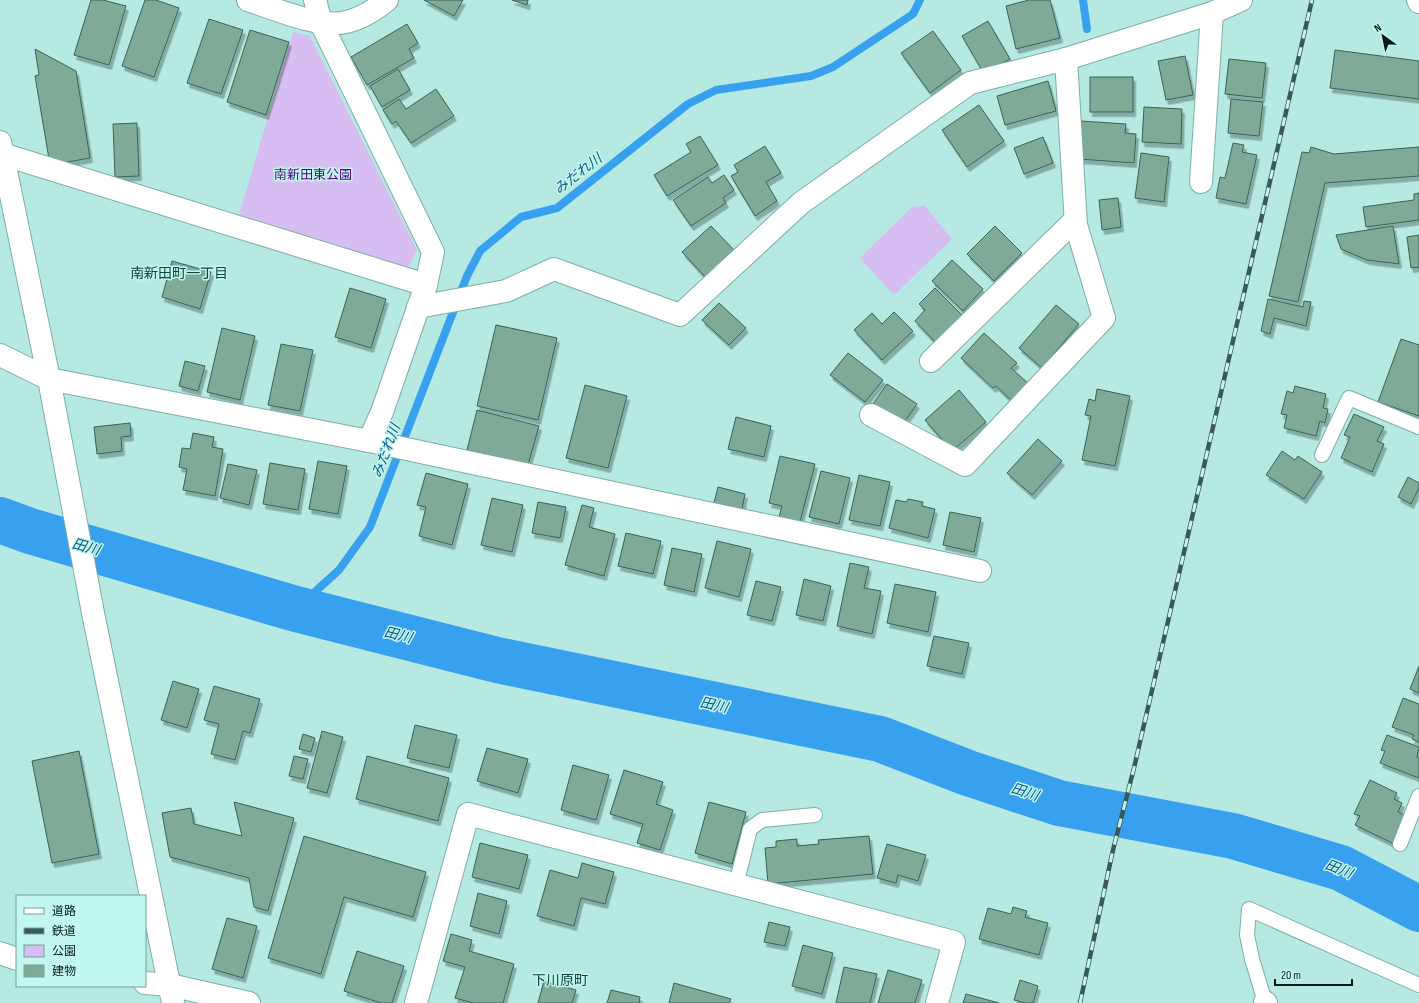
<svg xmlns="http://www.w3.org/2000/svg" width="1419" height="1003" viewBox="0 0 1419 1003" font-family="'Sofia Sans Condensed','Noto Sans JP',sans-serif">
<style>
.green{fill:#d6bef2}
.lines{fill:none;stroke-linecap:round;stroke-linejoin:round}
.stream{stroke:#37a1f0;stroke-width:8}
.river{stroke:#37a1f0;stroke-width:46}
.building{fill:#7faa97;stroke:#3a6352;filter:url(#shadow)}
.lane-casing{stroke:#7cafa8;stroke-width:16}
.street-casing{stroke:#7cafa8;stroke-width:24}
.secondary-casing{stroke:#7cafa8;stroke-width:24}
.lane{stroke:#fff;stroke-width:14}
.street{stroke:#fff;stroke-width:22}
.secondary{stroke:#fff;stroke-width:22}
.rail-casing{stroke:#3a5854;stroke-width:4.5}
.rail{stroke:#c2f7ef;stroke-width:3;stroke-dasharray:9;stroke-linecap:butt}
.labels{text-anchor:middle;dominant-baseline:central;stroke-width:3;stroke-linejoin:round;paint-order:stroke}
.park-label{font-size:13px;fill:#500080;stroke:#c2f7ef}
.water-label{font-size:14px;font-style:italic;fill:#09578a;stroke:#c2f7ef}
.neighbourhood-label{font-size:14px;fill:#0e433e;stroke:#c2f7ef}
</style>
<defs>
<filter id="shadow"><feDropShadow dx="2.5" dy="4.5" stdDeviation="0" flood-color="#0004"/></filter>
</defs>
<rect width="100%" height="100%" fill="#b5e9e2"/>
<g class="green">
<path d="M 293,32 L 310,36 L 417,250 L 408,268 L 239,215 Z"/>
<path d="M 925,206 L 952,239 L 894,295 L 860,258 L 912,207 Z"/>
</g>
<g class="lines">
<g class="stream">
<path d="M 1083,0 L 1087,29"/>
<path d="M 296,609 L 339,570 L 370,527 L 467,276 L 480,251 L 521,217 L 557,208 L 688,104 L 716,90 L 811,76 L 833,67 L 913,14 L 920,0"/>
</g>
<path class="river" d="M 0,520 L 30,531 L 296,609 L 497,660 L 880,739 L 968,773 L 1059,803 L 1233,836 L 1341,868 L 1419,909"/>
</g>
<g class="building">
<path d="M 91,0 L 103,0 L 126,6 L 109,65 L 74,55 Z"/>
<path d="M 145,0 L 156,0 L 179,8 L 154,77 L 122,66 Z"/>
<path d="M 424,0 L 463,0 L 454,16 Z"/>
<path d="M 512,0 L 528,0 L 527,5 Z"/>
<path d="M 1029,0 L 1050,0 L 1060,38 L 1016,49 L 1006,6 Z"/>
<path d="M 209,19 L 243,30 L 221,94 L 187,83 Z"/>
<path d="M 988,21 L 1010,59 L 984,74 L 962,36 Z"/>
<path d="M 407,24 L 418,43 L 409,49 L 414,58 L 367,85 L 351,57 Z"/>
<path d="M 250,30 L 289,42 L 266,115 L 227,102 Z"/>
<path d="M 933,31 L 961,70 L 930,93 L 901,53 Z"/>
<path d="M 35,49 L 76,71 L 90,158 L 50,165 L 35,76 L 39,75 Z"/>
<path d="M 1335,50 L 1419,61 L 1419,99 L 1330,88 Z"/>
<path d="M 1185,56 L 1193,95 L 1166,100 L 1158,61 Z"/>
<path d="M 1229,59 L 1266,63 L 1262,98 L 1225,94 Z"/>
<path d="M 398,69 L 410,90 L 382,107 L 370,86 Z"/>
<rect x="1090" y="77" width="43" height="35"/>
<path d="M 1048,81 L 1056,111 L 1005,125 L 997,96 Z"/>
<path d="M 436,89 L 454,116 L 411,143 L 396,121 L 392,124 L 383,110 L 399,99 L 406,109 Z"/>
<path d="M 1231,99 L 1263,102 L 1259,136 L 1228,133 Z"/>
<path d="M 979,105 L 1004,141 L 967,167 L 942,130 Z"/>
<path d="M 1144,107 L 1182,109 L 1181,144 L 1142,142 Z"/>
<path d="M 1081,121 L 1126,124 L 1125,133 L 1136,134 L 1134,163 L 1079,159 Z"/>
<path d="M 137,123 L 139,176 L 115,177 L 113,124 Z"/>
<path d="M 700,136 L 718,165 L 667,196 L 654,175 L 691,152 L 686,144 Z"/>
<path d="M 1043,137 L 1053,163 L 1024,174 L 1014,148 Z"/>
<path d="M 1233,143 L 1244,145 L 1242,152 L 1257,155 L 1246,204 L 1216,198 L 1220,177 L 1225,178 Z"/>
<path d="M 765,146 L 781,173 L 766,182 L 777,201 L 755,216 L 731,176 L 738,172 L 734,165 Z"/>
<path d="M 1311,147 L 1334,154 L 1419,147 L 1419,176 L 1325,183 L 1298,302 L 1269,296 L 1302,152 L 1309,153 Z"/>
<path d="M 1141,153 L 1169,157 L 1164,202 L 1135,198 Z"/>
<path d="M 724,175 L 734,190 L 723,198 L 726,203 L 691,226 L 673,200 L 708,177 L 712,183 Z"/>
<path d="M 1419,193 L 1419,220 L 1366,227 L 1363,207 L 1414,200 L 1414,194 Z"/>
<path d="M 1118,198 L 1121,227 L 1102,230 L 1099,200 Z"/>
<path d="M 711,226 L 735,251 L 706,278 L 682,252 Z"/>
<path d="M 995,226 L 1022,253 L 994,281 L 967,254 Z"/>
<path d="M 1393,226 L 1399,264 L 1367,260 L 1341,249 L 1336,235 Z"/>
<path d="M 1419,235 L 1419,267 L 1411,268 L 1407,237 Z"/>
<path d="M 952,260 L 983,289 L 963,311 L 932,281 Z"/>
<path d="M 172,261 L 211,272 L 200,309 L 162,297 Z"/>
<path d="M 350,288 L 386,299 L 371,348 L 335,337 Z"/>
<path d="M 935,288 L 962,315 L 935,342 L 915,321 L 925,310 L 919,304 Z"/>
<path d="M 1268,299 L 1303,307 L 1304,301 L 1311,302 L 1306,326 L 1274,318 L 1270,334 L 1261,331 Z"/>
<path d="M 719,303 L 746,328 L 729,345 L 702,320 Z"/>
<path d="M 1056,305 L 1079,324 L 1042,368 L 1019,348 Z"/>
<path d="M 894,312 L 913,331 L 882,360 L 854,330 L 872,313 L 882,324 Z"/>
<path d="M 496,325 L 557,338 L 538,420 L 477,406 Z"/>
<path d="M 222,328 L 255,336 L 240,400 L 207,392 Z"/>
<path d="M 984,333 L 1017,363 L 1011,368 L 1030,385 L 1014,403 L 996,386 L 993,388 L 961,358 Z"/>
<path d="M 1401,339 L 1419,345 L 1419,416 L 1378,402 Z"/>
<path d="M 281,344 L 313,350 L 300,411 L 268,405 Z"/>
<path d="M 848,353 L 883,380 L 865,402 L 830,375 Z"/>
<path d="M 185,361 L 205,366 L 198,391 L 179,386 Z"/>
<path d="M 887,384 L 917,404 L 900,428 L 870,408 Z"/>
<path d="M 585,385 L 627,396 L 608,468 L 566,458 Z"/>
<path d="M 1295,386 L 1326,394 L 1323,408 L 1328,409 L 1325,423 L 1320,421 L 1316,436 L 1284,428 L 1287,415 L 1281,414 L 1287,391 L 1293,393 Z"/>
<path d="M 1097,389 L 1130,396 L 1115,466 L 1082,460 L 1091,416 L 1085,415 L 1089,399 L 1095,401 Z"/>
<path d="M 959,390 L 986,422 L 952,451 L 925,420 Z"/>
<path d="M 477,410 L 539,426 L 528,465 L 467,450 Z"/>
<path d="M 1354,414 L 1384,427 L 1377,441 L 1384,444 L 1372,472 L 1341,458 L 1350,437 L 1344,435 Z"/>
<path d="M 736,417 L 771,426 L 764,457 L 728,449 Z"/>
<path d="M 130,423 L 131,436 L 121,437 L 122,451 L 97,454 L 94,427 Z"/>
<path d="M 193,433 L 214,437 L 212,447 L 223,449 L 215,496 L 183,490 L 187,469 L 179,467 L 182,448 L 190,449 Z"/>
<path d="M 1038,439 L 1062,461 L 1032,495 L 1007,473 Z"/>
<path d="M 1282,451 L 1295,460 L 1298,456 L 1322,472 L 1304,499 L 1266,475 Z"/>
<path d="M 780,456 L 815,464 L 800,522 L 779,517 L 782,506 L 769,503 Z"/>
<path d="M 318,461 L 347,466 L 338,514 L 309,509 Z"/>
<path d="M 270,463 L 305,469 L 298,510 L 263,504 Z"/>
<path d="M 228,464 L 257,470 L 249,505 L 220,498 Z"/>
<path d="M 821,471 L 850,478 L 839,524 L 809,517 Z"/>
<path d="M 426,473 L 468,484 L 452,545 L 419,536 L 426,507 L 417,505 Z"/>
<path d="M 859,475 L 890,482 L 880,526 L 849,520 Z"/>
<path d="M 1408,477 L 1419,483 L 1419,488 L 1411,504 L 1398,497 Z"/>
<path d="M 718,487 L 745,494 L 742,509 L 714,503 Z"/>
<path d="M 492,498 L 523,505 L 512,552 L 481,545 Z"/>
<path d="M 908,499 L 923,502 L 922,506 L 935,509 L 928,538 L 889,528 L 896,500 L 906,502 Z"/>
<path d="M 538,502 L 566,507 L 560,538 L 532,533 Z"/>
<path d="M 582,505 L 594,508 L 589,527 L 615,534 L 604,576 L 565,565 Z"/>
<path d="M 950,512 L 981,518 L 974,552 L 943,545 Z"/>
<path d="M 626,533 L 661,541 L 653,574 L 618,566 Z"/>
<path d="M 717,541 L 751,549 L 739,597 L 705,588 Z"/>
<path d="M 672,548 L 702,554 L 694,592 L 664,585 Z"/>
<path d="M 850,563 L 869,567 L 864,588 L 881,591 L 872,634 L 837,626 Z"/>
<path d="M 804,579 L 831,586 L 823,621 L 796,615 Z"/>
<path d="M 756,581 L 781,587 L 772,621 L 747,615 Z"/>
<path d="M 895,584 L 936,592 L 928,632 L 887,623 Z"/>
<path d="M 934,636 L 969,643 L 962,674 L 927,666 Z"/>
<path d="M 1419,666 L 1419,693 L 1410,689 Z"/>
<path d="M 173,681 L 199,689 L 187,728 L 161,720 Z"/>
<path d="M 214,686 L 260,699 L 250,733 L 243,731 L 235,760 L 211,754 L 219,724 L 204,720 Z"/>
<path d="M 1403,698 L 1419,704 L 1419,742 L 1412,739 L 1414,735 L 1392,727 Z"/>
<path d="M 415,725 L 457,735 L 449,768 L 407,758 Z"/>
<path d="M 322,731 L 343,737 L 327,793 L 307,788 Z"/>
<path d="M 303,734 L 315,738 L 311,752 L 299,749 Z"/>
<path d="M 1387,735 L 1419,747 L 1417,757 L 1419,758 L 1419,778 L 1380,763 L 1385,751 L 1381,750 Z"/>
<path d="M 487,748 L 528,759 L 518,793 L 477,781 Z"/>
<path d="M 79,751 L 99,854 L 52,863 L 32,761 Z"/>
<path d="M 294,756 L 308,759 L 303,779 L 289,776 Z"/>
<path d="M 367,756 L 449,778 L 438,821 L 356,799 Z"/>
<path d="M 573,765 L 609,775 L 596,820 L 561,810 Z"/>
<path d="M 624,770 L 663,782 L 656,804 L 673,810 L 660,850 L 637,843 L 643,824 L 610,814 Z"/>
<path d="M 1370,780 L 1397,793 L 1394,799 L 1402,803 L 1398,812 L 1407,816 L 1394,844 L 1355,825 L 1360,816 L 1354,814 Z"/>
<path d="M 234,802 L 294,818 L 268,911 L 254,907 L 249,878 L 170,857 L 162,813 L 191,808 L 194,824 L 242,836 Z"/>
<path d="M 709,802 L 746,812 L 732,864 L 695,853 Z"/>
<path d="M 304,836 L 426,872 L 413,917 L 344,897 L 321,974 L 268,958 Z"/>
<path d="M 869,836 L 873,874 L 768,884 L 765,848 L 776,847 L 776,841 L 797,839 L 797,846 L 819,844 L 818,840 Z"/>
<path d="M 480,843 L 528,855 L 519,889 L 472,877 Z"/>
<path d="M 887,844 L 926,855 L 918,881 L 898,875 L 896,883 L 877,878 Z"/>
<path d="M 582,863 L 614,872 L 605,904 L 581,898 L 574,926 L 537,916 L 550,870 L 578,878 Z"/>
<path d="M 478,893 L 507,901 L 499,934 L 470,926 Z"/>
<path d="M 1013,907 L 1027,911 L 1025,917 L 1048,923 L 1039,955 L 979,939 L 988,908 L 1011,914 Z"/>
<path d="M 227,918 L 257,926 L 243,978 L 212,969 Z"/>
<path d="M 769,922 L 790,927 L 785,946 L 764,942 Z"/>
<path d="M 451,934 L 472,940 L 469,951 L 514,964 L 503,1003 L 473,1003 L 455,998 L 465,967 L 443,961 Z"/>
<path d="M 803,945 L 833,953 L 822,994 L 792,986 Z"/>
<path d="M 357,951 L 404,966 L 392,1003 L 381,1003 L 344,991 Z"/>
<path d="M 844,967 L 877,974 L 870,1003 L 836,1003 Z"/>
<path d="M 888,970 L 922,980 L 915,1003 L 878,1003 Z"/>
<path d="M 1020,980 L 1038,986 L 1033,1003 L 1025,1003 L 1014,1000 Z"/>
<path d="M 544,981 L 576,990 L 572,1003 L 538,1003 Z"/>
<path d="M 674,983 L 731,999 L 729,1003 L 669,1003 Z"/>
<path d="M 611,990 L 640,997 L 639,1003 L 607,1003 Z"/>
<path d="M 966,994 L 999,1003 L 963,1003 Z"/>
</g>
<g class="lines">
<defs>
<g id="lane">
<path d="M 1322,455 L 1349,398 L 1419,427"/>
<path d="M 1400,844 L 1419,796"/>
<path d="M 736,885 L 750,829 L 762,820 L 815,815"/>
<path d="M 1265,1002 L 1252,959 L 1247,935 L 1249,909 L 1419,985"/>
</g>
<g id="street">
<path d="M 248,0 C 272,8 322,29 346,22 C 360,19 376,9 387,0"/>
<path d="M 315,0 L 321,23 L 433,252 L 426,285 L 382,412 L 369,441"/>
<path d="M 1418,0 L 1419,2"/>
<path d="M 2,154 L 426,285"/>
<path d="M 1201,182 L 1212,13"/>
<path d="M 418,307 L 506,291 L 554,269 L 680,315 L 801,203 L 970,83 L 1066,59 L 1212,13 L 1241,0"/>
<path d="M 0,355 L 49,379 L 369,441 L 980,571"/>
<path d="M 931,361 L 1075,220"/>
<path d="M 871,415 L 965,465 L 1104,318 L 1076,225 L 1066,59"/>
<path d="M 0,953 L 17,959"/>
<path d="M 145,983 L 170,985 L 249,1003"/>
<path d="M 1265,1002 L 1266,1003"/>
<path d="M 416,1003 L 468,814 L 954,942 L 937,1003"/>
</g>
<path id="secondary" d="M 0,142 L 49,379 L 93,613 L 173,1003"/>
</defs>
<use href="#lane" class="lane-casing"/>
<use href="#street" class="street-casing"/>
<use href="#secondary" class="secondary-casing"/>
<use href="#lane" class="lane"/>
<use href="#street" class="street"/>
<use href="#secondary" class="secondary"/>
<defs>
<path id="rail" d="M 1080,1003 L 1113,850 L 1134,768 L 1312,0"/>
</defs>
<use href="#rail" class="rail-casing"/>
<use href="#rail" class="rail"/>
</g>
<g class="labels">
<g class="park-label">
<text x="313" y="175">南新田東公園</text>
</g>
<g class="water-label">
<text transform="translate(578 174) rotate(-38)">みだれ川</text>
<text transform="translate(386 451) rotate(-69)">みだれ川</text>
<text transform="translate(86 547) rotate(16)">田川</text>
<text transform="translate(398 635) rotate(14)">田川</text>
<text transform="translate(714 705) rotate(12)">田川</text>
<text transform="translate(1025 792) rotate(18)">田川</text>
<text transform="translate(1339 869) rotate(22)">田川</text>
</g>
<g class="neighbourhood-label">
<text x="179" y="273">南新田町一丁目</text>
<text x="560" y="980">下川原町</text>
</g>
</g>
<rect x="16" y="895" width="130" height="92" fill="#c2f7ef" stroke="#779f99"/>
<rect x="24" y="908" width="20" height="6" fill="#ffffff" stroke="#779f99"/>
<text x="52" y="915" font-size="12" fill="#061a18">道路</text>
<rect x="24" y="928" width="20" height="6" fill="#3a5854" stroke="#779f99"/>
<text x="52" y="935" font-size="12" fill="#061a18">鉄道</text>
<rect x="24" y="945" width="20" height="12" fill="#d6bef2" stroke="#779f99"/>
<text x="52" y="955" font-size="12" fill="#061a18">公園</text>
<rect x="24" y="965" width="20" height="12" fill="#7faa97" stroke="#779f99"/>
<text x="52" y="975" font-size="12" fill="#061a18">建物</text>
<g transform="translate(1383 36) rotate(327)" stroke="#c2f7ef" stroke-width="3" paint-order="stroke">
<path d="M0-3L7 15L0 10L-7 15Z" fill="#061a18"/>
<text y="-6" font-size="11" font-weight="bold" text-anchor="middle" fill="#061a18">N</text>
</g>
<path d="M1275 979v6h77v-6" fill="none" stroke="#061a18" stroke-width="2"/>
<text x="1281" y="979" font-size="12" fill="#061a18" stroke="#c2f7ef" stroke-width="3" paint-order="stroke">20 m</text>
</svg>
